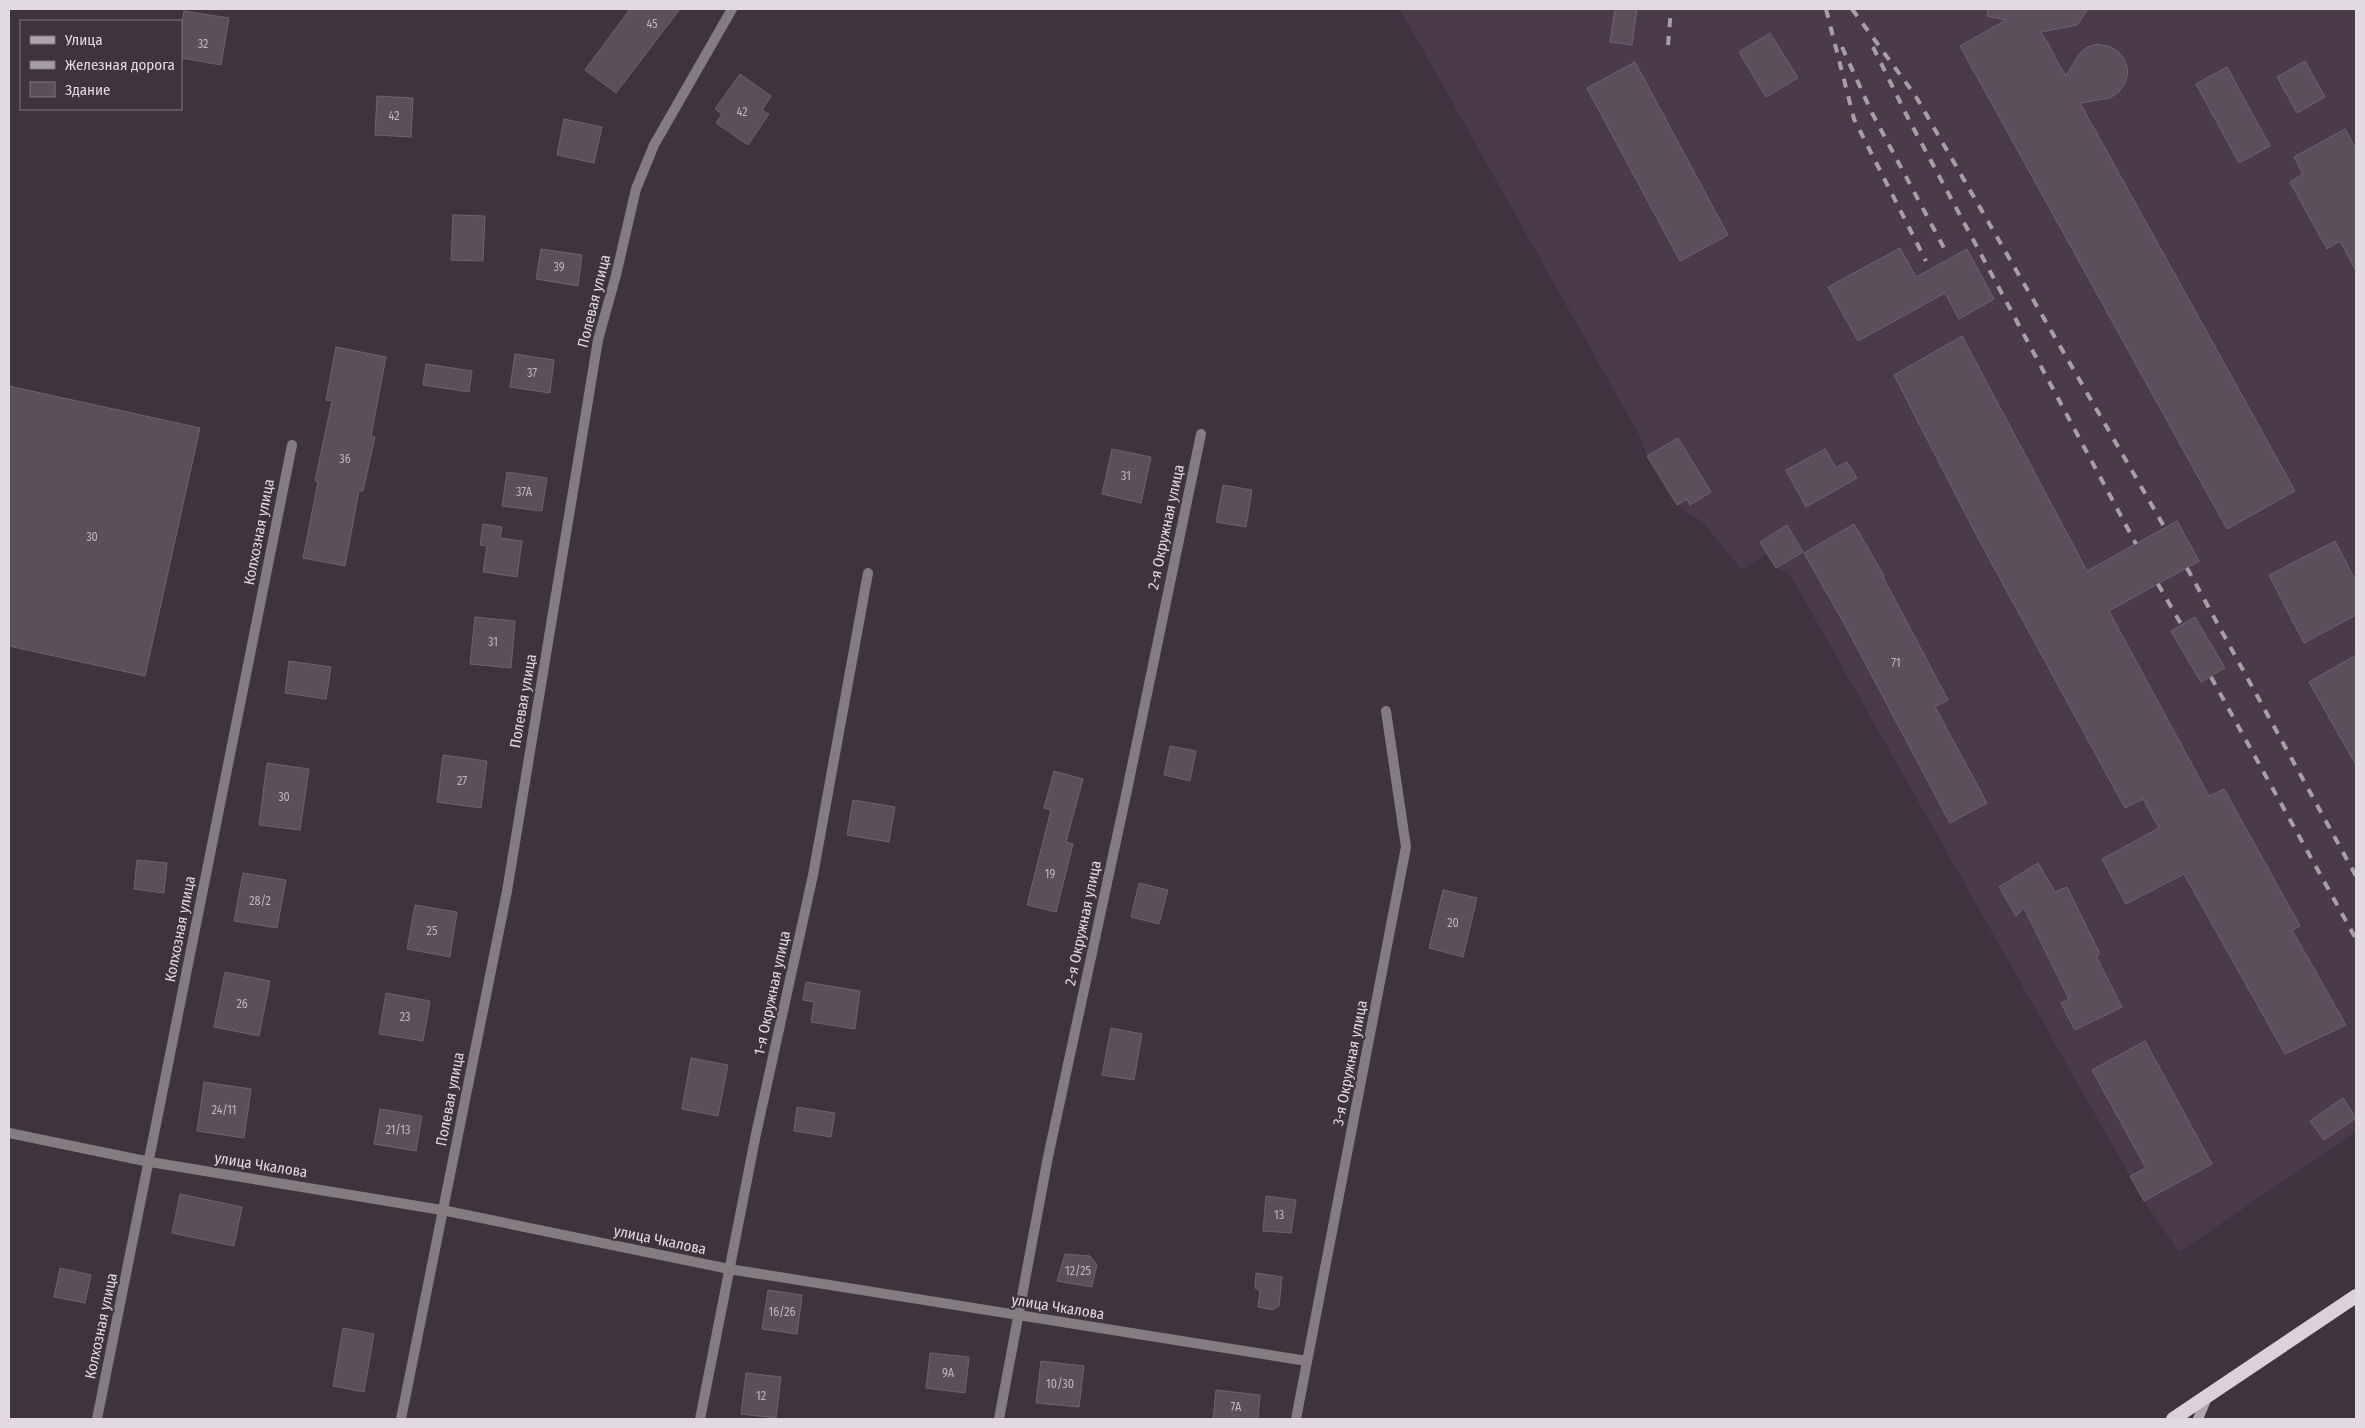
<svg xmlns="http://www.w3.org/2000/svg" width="2365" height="1428" viewBox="0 0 2365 1428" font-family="'Fira Sans Condensed',sans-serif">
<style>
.built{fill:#4b3b49}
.building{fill:#5b4f59;stroke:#6f626d}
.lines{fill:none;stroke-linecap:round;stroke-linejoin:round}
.minor{stroke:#837d82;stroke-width:10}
.secondary{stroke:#aea4ac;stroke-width:10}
.trunk{stroke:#ddd0da;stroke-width:14}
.rail{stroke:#a79fa6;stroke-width:4;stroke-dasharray:9 9;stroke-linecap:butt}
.labels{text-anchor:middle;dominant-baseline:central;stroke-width:4.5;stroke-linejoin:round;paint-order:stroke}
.number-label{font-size:12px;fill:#c0b7be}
.street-label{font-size:15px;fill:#e1dae0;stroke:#3f343d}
</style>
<rect width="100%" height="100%" fill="#3f343d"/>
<path class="built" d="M 1400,9 L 2356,9 L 2356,1132 L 2179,1252 L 2144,1201 L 1791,576 L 1776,568 L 1767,554 L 1742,570 L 1704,523 L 1677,505 L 1647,456 L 1642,440 Z"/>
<g class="building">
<path d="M 630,9 L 680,9 L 616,93 L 585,70 Z"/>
<path d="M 1615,9 L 1637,9 L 1632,45 L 1610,42 Z"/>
<path d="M 1988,9 L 2088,9 L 2077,25 L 2041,32 L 2055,56 L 2053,58 L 2055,58 L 2066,76 L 2079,54 L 2087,47 L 2097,44 L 2108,46 L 2118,51 L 2125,60 L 2128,72 L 2125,83 L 2119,92 L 2110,98 L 2080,103 L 2295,491 L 2227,529 L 1960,46 L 2006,20 L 1987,16 Z"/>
<path d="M 184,11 L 229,18 L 221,65 L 181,58 L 181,30 Z"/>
<path d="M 1770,33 L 1798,78 L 1766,97 L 1739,52 Z"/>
<path d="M 2305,61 L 2325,97 L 2297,113 L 2277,77 Z"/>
<path d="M 1635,62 L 1728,235 L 1680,261 L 1587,88 Z"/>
<path d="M 2227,67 L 2270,146 L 2239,163 L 2196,84 Z"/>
<path d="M 740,74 L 771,96 L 762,110 L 769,114 L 748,145 L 716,123 L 722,114 L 715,109 Z"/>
<path d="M 377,96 L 413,98 L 411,137 L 375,135 Z"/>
<path d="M 564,119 L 602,127 L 594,163 L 557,155 Z"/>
<path d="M 2345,129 L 2356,149 L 2356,271 L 2340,241 L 2327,249 L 2290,182 L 2303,174 L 2294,157 Z"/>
<path d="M 453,215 L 485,216 L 483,261 L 451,260 Z"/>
<path d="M 1900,248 L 1916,277 L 1967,249 L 1994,299 L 1959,319 L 1945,293 L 1858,341 L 1828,287 Z"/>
<path d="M 541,249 L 582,255 L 578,286 L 536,279 Z"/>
<path d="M 1962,336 L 2087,571 L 2177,521 L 2199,561 L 2109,611 L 2209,796 L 2224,789 L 2300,926 L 2292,930 L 2346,1025 L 2285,1054 L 2184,874 L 2126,904 L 2102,859 L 2159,828 L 2143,799 L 2125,808 L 1979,540 L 1894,375 Z"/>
<path d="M 336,347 L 386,357 L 371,436 L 375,437 L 363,491 L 359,491 L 345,566 L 303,558 L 318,482 L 315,481 L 332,401 L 326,400 Z"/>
<path d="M 515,354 L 554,360 L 550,393 L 510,387 Z"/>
<path d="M 426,364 L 472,371 L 469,392 L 423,385 Z"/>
<path d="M 9,386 L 200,428 L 145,676 L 9,646 Z"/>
<path d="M 1678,438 L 1711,492 L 1690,505 L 1687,499 L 1677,505 L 1647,456 Z"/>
<path d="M 1112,449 L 1151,457 L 1141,503 L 1102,494 Z"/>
<path d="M 1825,449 L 1836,468 L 1847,462 L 1857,478 L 1806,507 L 1786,470 Z"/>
<path d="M 507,472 L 547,478 L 542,511 L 502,506 Z"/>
<path d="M 1223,485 L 1252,490 L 1246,527 L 1216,522 Z"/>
<path d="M 483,524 L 502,527 L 500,538 L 522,541 L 517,577 L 483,572 L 487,546 L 480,545 Z"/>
<path d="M 1854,524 L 1884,576 L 1883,577 L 1948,700 L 1935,707 L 1987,803 L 1950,823 L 1845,625 L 1804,553 Z"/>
<path d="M 1787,525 L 1803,552 L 1776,568 L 1760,542 Z"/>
<path d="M 2335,541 L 2356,582 L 2356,615 L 2304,643 L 2269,575 Z"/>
<path d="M 475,617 L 515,621 L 511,668 L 470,664 Z"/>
<path d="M 2195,617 L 2225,668 L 2201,682 L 2171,631 Z"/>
<path d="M 2356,655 L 2356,765 L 2309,682 Z"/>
<path d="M 289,661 L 331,667 L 326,699 L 285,693 Z"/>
<path d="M 1170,746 L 1196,751 L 1190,781 L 1164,775 Z"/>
<path d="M 443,755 L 487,761 L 481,808 L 437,802 Z"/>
<path d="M 267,763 L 309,769 L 300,830 L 259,825 Z"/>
<path d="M 1054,771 L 1083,779 L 1066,842 L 1073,844 L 1056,912 L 1027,905 L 1051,810 L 1044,808 Z"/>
<path d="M 853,800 L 895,807 L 889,842 L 847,835 Z"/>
<path d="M 137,860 L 167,863 L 164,893 L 134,889 Z"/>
<path d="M 2038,863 L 2055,892 L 2067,887 L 2100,954 L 2096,956 L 2122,1007 L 2075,1030 L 2061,1003 L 2069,999 L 2024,908 L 2016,916 L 1999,887 Z"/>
<path d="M 243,873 L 286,880 L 277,928 L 234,921 Z"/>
<path d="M 1139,883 L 1168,890 L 1159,924 L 1131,917 Z"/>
<path d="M 1443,890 L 1477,898 L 1463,957 L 1429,948 Z"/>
<path d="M 415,905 L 457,912 L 450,957 L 407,949 Z"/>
<path d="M 225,972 L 270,981 L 259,1036 L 214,1027 Z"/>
<path d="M 806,982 L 860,991 L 855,1029 L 811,1022 L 814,1002 L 803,1000 Z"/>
<path d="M 386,993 L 430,1001 L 423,1041 L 379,1034 Z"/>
<path d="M 1111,1028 L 1142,1034 L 1134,1080 L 1102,1075 Z"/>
<path d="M 2145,1041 L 2212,1164 L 2144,1201 L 2130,1176 L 2146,1168 L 2092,1070 Z"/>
<path d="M 691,1058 L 728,1065 L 718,1116 L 682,1109 Z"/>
<path d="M 204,1082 L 251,1089 L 244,1138 L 197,1131 Z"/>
<path d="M 2343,1098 L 2356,1118 L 2324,1140 L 2310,1121 Z"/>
<path d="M 797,1107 L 835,1113 L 831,1137 L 794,1131 Z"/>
<path d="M 380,1109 L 422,1116 L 416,1151 L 374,1144 Z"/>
<path d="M 180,1194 L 242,1207 L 234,1246 L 172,1233 Z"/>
<path d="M 1266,1196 L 1296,1200 L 1291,1233 L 1263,1231 Z"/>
<path d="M 1065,1254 L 1090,1256 L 1097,1265 L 1092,1287 L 1057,1281 Z"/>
<path d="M 60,1268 L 91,1275 L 85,1303 L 54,1297 Z"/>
<path d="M 1256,1273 L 1282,1277 L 1279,1306 L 1273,1310 L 1258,1307 L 1260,1291 L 1255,1288 Z"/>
<path d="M 768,1290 L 802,1295 L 797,1334 L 762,1329 Z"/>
<path d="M 343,1328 L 374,1334 L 364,1392 L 333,1386 Z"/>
<path d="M 930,1353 L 969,1357 L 965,1393 L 926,1388 Z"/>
<path d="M 1041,1361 L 1084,1366 L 1079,1407 L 1036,1403 Z"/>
<path d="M 746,1373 L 781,1377 L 776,1418 L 741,1414 Z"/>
<path d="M 1216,1390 L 1260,1395 L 1258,1419 L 1213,1419 Z"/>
</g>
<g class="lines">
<g class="minor">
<path d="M 9,1133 L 150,1162 L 442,1210 L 729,1269 L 1307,1361"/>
<path d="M 97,1419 L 292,445"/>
<path d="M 401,1419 L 507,891 L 598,340 L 616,275 L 636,189 L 654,145 L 732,9"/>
<path d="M 700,1419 L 756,1134 L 813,875 L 868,573"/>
<path d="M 999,1419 L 1048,1157 L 1126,795 L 1201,434"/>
<path d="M 1296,1419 L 1406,847 L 1386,711"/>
</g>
<path class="secondary" d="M 2198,1419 L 2208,1395"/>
<path class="trunk" d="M 2173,1419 L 2356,1296"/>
<g class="rail">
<path d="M 1826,9 L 1854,119 L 1926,261"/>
<path d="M 1852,9 L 1915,95 L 2165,528"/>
<path d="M 1668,45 L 1671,9"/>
<path d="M 1842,47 L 1872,113 L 1944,248"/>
<path d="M 1873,47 L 1908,118 L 2136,544"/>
<path d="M 2187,568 L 2356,876"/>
<path d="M 2158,584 L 2181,624"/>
<path d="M 2211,677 L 2356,939"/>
</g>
</g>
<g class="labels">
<g class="number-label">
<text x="652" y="24">45</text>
<text x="203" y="44">32</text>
<text x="742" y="112">42</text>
<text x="394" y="116">42</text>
<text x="559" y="267">39</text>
<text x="532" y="373">37</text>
<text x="345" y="459">36</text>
<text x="1126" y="476">31</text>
<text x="524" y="492">37А</text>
<text x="92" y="537">30</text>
<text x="493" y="642">31</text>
<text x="1896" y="663">71</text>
<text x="462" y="781">27</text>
<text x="284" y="797">30</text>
<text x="1050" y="874">19</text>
<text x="260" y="901">28/2</text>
<text x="1453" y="923">20</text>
<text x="432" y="931">25</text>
<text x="242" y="1004">26</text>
<text x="405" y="1017">23</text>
<text x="224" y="1110">24/11</text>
<text x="398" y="1130">21/13</text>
<text x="1279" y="1215">13</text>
<text x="1078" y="1271">12/25</text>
<text x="782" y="1312">16/26</text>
<text x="948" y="1373">9А</text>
<text x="1060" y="1384">10/30</text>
<text x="761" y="1396">12</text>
<text x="1236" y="1407">7А</text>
</g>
<g class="street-label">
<text transform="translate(594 301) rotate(-76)">Полевая улица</text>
<text transform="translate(1166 527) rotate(-78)">2-я Окружная улица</text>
<text transform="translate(259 532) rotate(-79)">Колхозная улица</text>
<text transform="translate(523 701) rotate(-80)">Полевая улица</text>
<text transform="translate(1083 923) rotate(-78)">2-я Окружная улица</text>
<text transform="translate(180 929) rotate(-79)">Колхозная улица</text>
<text transform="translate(772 993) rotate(-78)">1-я Окружная улица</text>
<text transform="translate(1350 1063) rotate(-79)">3-я Окружная улица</text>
<text transform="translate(450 1099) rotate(-79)">Полевая улица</text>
<text transform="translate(261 1165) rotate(9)">улица Чкалова</text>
<text transform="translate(660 1240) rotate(12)">улица Чкалова</text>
<text transform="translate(1058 1307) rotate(9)">улица Чкалова</text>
<text transform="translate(101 1326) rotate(-78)">Колхозная улица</text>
</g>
</g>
<rect width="2365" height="1428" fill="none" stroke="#e1dae0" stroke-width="20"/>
<rect x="20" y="20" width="162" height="90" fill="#3f343d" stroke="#80767e"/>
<rect x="30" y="36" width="25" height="8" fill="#aea4ac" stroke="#80767e"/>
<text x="65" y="45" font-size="15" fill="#e1dae0">Улица</text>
<rect x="30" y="61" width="25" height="8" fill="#a79fa6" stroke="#80767e"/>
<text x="65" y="70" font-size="15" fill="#e1dae0">Железная дорога</text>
<rect x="30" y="82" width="25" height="15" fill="#5b4f59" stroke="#80767e"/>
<text x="65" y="95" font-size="15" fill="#e1dae0">Здание</text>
</svg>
